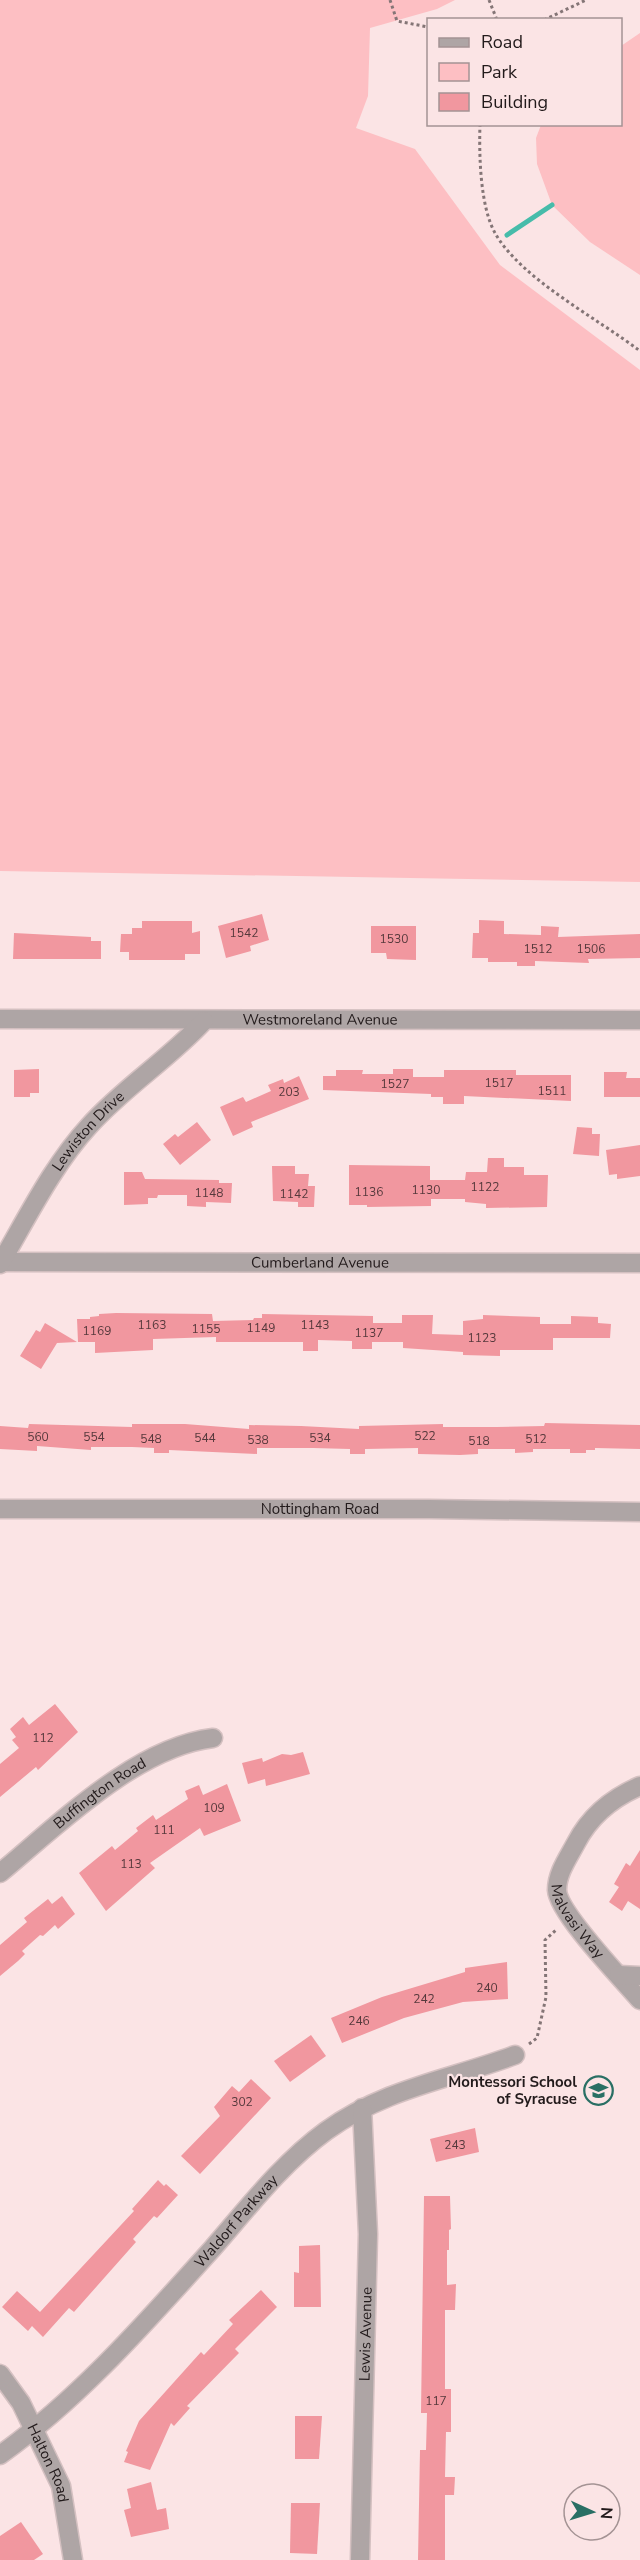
<svg xmlns="http://www.w3.org/2000/svg" width="640" height="2560" viewBox="0 0 640 2560" font-family="'Nunito Sans',sans-serif">
<style>
.green{fill:#fdbfc3}
.lines{fill:none;stroke-linecap:round;stroke-linejoin:round}
.stream{stroke:#46bcaa;stroke-width:5}
.building{fill:#f1979f}
.minor-casing{stroke:#d4c0c1;stroke-width:21}
.path{stroke:#847576;stroke-width:3;stroke-dasharray:3 3;stroke-linecap:butt}
.minor{stroke:#aea5a5;stroke-width:18}
.labels{text-anchor:middle;dominant-baseline:central;stroke-width:4.5;stroke-linejoin:round;paint-order:stroke}
.number-label{font-size:12px;fill:#56393c}
.street-label{font-size:15px;fill:#221a1b;stroke:#fbe4e5}
.poi-label{font-size:15px;font-weight:bold;fill:#221a1b;stroke:#fbe4e5;text-anchor:end}
</style>
<rect width="100%" height="100%" fill="#fbe4e5"/>
<g class="green">
<path d="M 0,0 L 455,0 L 437,9 L 370,28 L 368,96 L 356,128 L 415,149 L 500,265 L 640,370 L 640,882 L 0,871 Z"/>
<path d="M 640,33 L 640,275 L 590,242 L 552,205 L 537,164 L 536,138 L 541,125 L 620,124 L 621,46 Z"/>
</g>
<g class="lines">
<path class="stream" d="M 507,235 L 552,205"/>
</g>
<g class="building">
<path d="M 262,914 L 269,940 L 250,946 L 251,951 L 226,958 L 218,926 Z"/>
<path d="M 479,920 L 504,921 L 504,934 L 541,935 L 541,926 L 559,927 L 558,937 L 640,934 L 640,958 L 588,959 L 589,963 L 535,961 L 535,966 L 517,966 L 517,962 L 488,962 L 488,958 L 472,958 L 473,933 L 479,933 Z"/>
<path d="M 142,921 L 192,921 L 192,933 L 200,931 L 200,954 L 185,954 L 185,960 L 129,960 L 129,952 L 120,952 L 121,934 L 132,934 L 132,928 L 142,928 Z"/>
<path d="M 371,926 L 416,926 L 416,960 L 387,959 L 386,953 L 371,953 Z"/>
<path d="M 14,933 L 91,937 L 91,941 L 101,941 L 101,959 L 13,959 Z"/>
<path d="M 39,1069 L 39,1093 L 30,1093 L 30,1097 L 14,1097 L 14,1070 Z"/>
<path d="M 393,1069 L 413,1069 L 413,1077 L 444,1077 L 444,1070 L 516,1070 L 516,1075 L 571,1075 L 571,1101 L 464,1096 L 464,1104 L 443,1104 L 443,1097 L 431,1097 L 431,1094 L 323,1090 L 323,1076 L 336,1076 L 336,1070 L 363,1070 L 362,1074 L 393,1074 Z"/>
<path d="M 604,1072 L 627,1072 L 626,1078 L 640,1078 L 640,1097 L 604,1097 Z"/>
<path d="M 299,1076 L 309,1099 L 251,1122 L 253,1127 L 233,1136 L 220,1107 L 243,1097 L 246,1102 L 271,1091 L 268,1085 L 283,1079 L 284,1083 Z"/>
<path d="M 197,1122 L 211,1140 L 180,1165 L 163,1144 L 175,1134 L 178,1137 Z"/>
<path d="M 577,1127 L 592,1128 L 592,1134 L 600,1134 L 599,1156 L 573,1154 Z"/>
<path d="M 640,1145 L 640,1176 L 617,1179 L 617,1174 L 609,1175 L 606,1150 Z"/>
<path d="M 488,1158 L 504,1158 L 504,1167 L 524,1167 L 524,1175 L 548,1175 L 547,1207 L 486,1208 L 486,1204 L 465,1202 L 465,1199 L 431,1199 L 431,1206 L 367,1207 L 367,1205 L 349,1205 L 349,1165 L 430,1166 L 430,1180 L 465,1180 L 466,1172 L 487,1172 Z"/>
<path d="M 272,1166 L 295,1166 L 295,1174 L 309,1174 L 308,1186 L 315,1186 L 314,1207 L 298,1207 L 298,1202 L 273,1201 Z"/>
<path d="M 124,1172 L 142,1172 L 145,1179 L 219,1180 L 219,1183 L 232,1183 L 231,1203 L 206,1202 L 206,1207 L 187,1206 L 187,1195 L 158,1195 L 157,1198 L 148,1198 L 148,1204 L 124,1205 Z"/>
<path d="M 116,1313 L 212,1314 L 213,1321 L 253,1320 L 254,1318 L 262,1318 L 262,1314 L 373,1316 L 373,1323 L 402,1323 L 402,1315 L 433,1315 L 432,1334 L 463,1335 L 463,1321 L 483,1319 L 483,1315 L 540,1317 L 540,1324 L 571,1324 L 571,1316 L 598,1317 L 598,1323 L 611,1324 L 610,1338 L 553,1338 L 553,1350 L 500,1350 L 500,1356 L 463,1355 L 463,1352 L 403,1348 L 403,1342 L 372,1342 L 372,1349 L 352,1349 L 352,1341 L 318,1340 L 318,1351 L 303,1351 L 303,1342 L 216,1342 L 216,1337 L 153,1339 L 153,1350 L 95,1353 L 95,1342 L 78,1342 L 77,1319 L 90,1319 L 90,1317 L 99,1316 L 99,1314 Z"/>
<path d="M 45,1323 L 77,1342 L 57,1343 L 41,1369 L 20,1356 L 36,1330 L 40,1332 Z"/>
<path d="M 545,1423 L 640,1425 L 640,1449 L 595,1448 L 595,1450 L 586,1450 L 586,1453 L 570,1453 L 570,1449 L 533,1449 L 533,1452 L 515,1453 L 515,1449 L 478,1449 L 478,1454 L 460,1455 L 418,1454 L 418,1448 L 365,1449 L 365,1454 L 350,1454 L 350,1449 L 313,1448 L 257,1448 L 257,1454 L 169,1450 L 169,1453 L 154,1453 L 154,1448 L 132,1447 L 91,1447 L 91,1450 L 37,1446 L 37,1451 L 0,1449 L 0,1426 L 28,1428 L 29,1424 L 132,1427 L 132,1424 L 185,1424 L 249,1429 L 249,1425 L 301,1426 L 359,1429 L 359,1426 L 443,1424 L 443,1427 L 497,1427 L 544,1426 Z"/>
<path d="M 55,1704 L 78,1732 L 38,1770 L 36,1767 L 0,1797 L 0,1764 L 19,1748 L 12,1740 L 16,1737 L 10,1729 L 23,1717 L 29,1725 Z"/>
<path d="M 303,1752 L 310,1774 L 266,1786 L 265,1779 L 248,1784 L 242,1763 L 262,1758 L 263,1762 L 282,1754 L 291,1755 Z"/>
<path d="M 227,1784 L 241,1821 L 204,1836 L 200,1828 L 150,1863 L 155,1868 L 106,1911 L 79,1873 L 112,1846 L 115,1850 L 138,1831 L 136,1828 L 153,1815 L 156,1820 L 188,1799 L 185,1791 L 199,1785 L 203,1795 Z"/>
<path d="M 640,1850 L 640,1909 L 628,1901 L 622,1911 L 609,1902 L 619,1887 L 614,1884 L 626,1863 L 630,1866 Z"/>
<path d="M 62,1896 L 75,1914 L 58,1929 L 55,1925 L 43,1936 L 40,1935 L 22,1951 L 25,1954 L 18,1961 L 0,1976 L 0,1945 L 27,1922 L 24,1918 L 48,1899 L 52,1904 Z"/>
<path d="M 507,1962 L 508,1999 L 463,2002 L 404,2018 L 342,2043 L 331,2018 L 382,1997 L 465,1972 L 465,1968 Z"/>
<path d="M 311,2035 L 326,2056 L 290,2082 L 274,2061 Z"/>
<path d="M 251,2079 L 271,2098 L 200,2174 L 181,2156 L 220,2116 L 214,2107 L 232,2086 L 239,2092 Z"/>
<path d="M 475,2128 L 479,2152 L 436,2162 L 430,2139 Z"/>
<path d="M 158,2180 L 164,2186 L 166,2184 L 178,2195 L 157,2218 L 154,2216 L 133,2239 L 136,2242 L 74,2312 L 69,2308 L 43,2337 L 32,2326 L 28,2331 L 2,2307 L 17,2291 L 40,2312 L 134,2211 L 132,2209 Z"/>
<path d="M 424,2196 L 450,2196 L 451,2229 L 449,2230 L 449,2250 L 447,2250 L 447,2285 L 456,2284 L 455,2310 L 445,2310 L 445,2389 L 451,2389 L 451,2432 L 446,2432 L 445,2477 L 455,2477 L 454,2495 L 445,2495 L 445,2560 L 418,2560 L 420,2450 L 426,2450 L 427,2413 L 421,2413 Z"/>
<path d="M 320,2245 L 321,2307 L 294,2307 L 294,2272 L 299,2273 L 299,2246 Z"/>
<path d="M 261,2290 L 277,2307 L 235,2349 L 239,2353 L 187,2406 L 190,2408 L 174,2426 L 171,2423 L 150,2470 L 124,2462 L 128,2452 L 126,2451 L 139,2421 L 201,2352 L 204,2355 L 233,2324 L 229,2320 Z"/>
<path d="M 295,2416 L 322,2416 L 319,2459 L 295,2459 Z"/>
<path d="M 151,2482 L 157,2510 L 166,2508 L 169,2529 L 131,2537 L 124,2510 L 131,2508 L 127,2489 Z"/>
<path d="M 291,2503 L 320,2503 L 317,2554 L 290,2553 Z"/>
<path d="M 21,2522 L 43,2554 L 34,2560 L 0,2560 L 0,2536 Z"/>
</g>
<g class="lines">
<defs>
<g id="minor">
<path id="s1" d="M 0,1019 L 640,1020"/>
<path id="s2" d="M 0,1262 L 640,1263"/>
<path id="s3" d="M 0,1264 C 27,1218 53,1165 89,1126 C 124,1087 169,1059 204,1021"/>
<path id="s4" d="M 0,1509 L 429,1509 L 640,1512"/>
<path id="s5" d="M 640,1786 C 612,1798 590,1816 576,1843 C 568,1858 557,1873 557,1890 C 558,1913 623,1980 640,2000"/>
<path id="s6" d="M 0,1873 C 58,1825 136,1747 213,1738"/>
<path d="M 619,1975 L 640,1976"/>
<path id="s7" d="M 0,2374 L 21,2403 L 61,2486 L 73,2560"/>
<path id="s8" d="M 0,2455 C 80,2398 146,2322 212,2249 C 247,2209 282,2163 326,2131 C 386,2088 448,2080 515,2055"/>
<path id="s9" d="M 360,2560 L 368,2234 L 362,2108"/>
</g>
</defs>
<use href="#minor" class="minor-casing"/>
<g class="path">
<path d="M 390,0 L 397,21 L 428,27"/>
<path d="M 489,0 L 497,20"/>
<path d="M 544,20 L 586,0"/>
<path d="M 480,124 C 479,155 480,206 495,233 C 521,279 597,318 640,351"/>
<path d="M 529,2044 L 537,2038 L 546,1997 L 545,1940 L 557,1929"/>
</g>
<use href="#minor" class="minor"/>
</g>
<defs>
<symbol id="school-ring" viewBox="-11 -11 22 22"><circle r="9.5" fill="#fbe4e5" stroke="#296f64" stroke-width="1.5"/><path d="M0-5L7-2L0 1L-7-2ZM-4 1L0 2.5L4 1V4Q0 6-4 4Z" fill="#296f64"/></symbol>
</defs>
<g fill-rule="evenodd">
<use href="#school-ring" x="582" y="2074" width="33" height="33"/>
</g>
<g class="labels">
<g class="number-label">
<text x="244" y="933">1542</text>
<text x="394" y="939">1530</text>
<text x="538" y="949">1512</text>
<text x="591" y="949">1506</text>
<text x="499" y="1083">1517</text>
<text x="395" y="1084">1527</text>
<text x="552" y="1091">1511</text>
<text x="289" y="1092">203</text>
<text x="485" y="1187">1122</text>
<text x="426" y="1190">1130</text>
<text x="369" y="1192">1136</text>
<text x="209" y="1193">1148</text>
<text x="294" y="1194">1142</text>
<text x="152" y="1325">1163</text>
<text x="315" y="1325">1143</text>
<text x="261" y="1328">1149</text>
<text x="206" y="1329">1155</text>
<text x="97" y="1331">1169</text>
<text x="369" y="1333">1137</text>
<text x="482" y="1338">1123</text>
<text x="425" y="1436">522</text>
<text x="38" y="1437">560</text>
<text x="94" y="1437">554</text>
<text x="205" y="1438">544</text>
<text x="320" y="1438">534</text>
<text x="151" y="1439">548</text>
<text x="536" y="1439">512</text>
<text x="258" y="1440">538</text>
<text x="479" y="1441">518</text>
<text x="43" y="1738">112</text>
<text x="214" y="1808">109</text>
<text x="164" y="1830">111</text>
<text x="131" y="1864">113</text>
<text x="487" y="1988">240</text>
<text x="424" y="1999">242</text>
<text x="359" y="2021">246</text>
<text x="242" y="2102">302</text>
<text x="455" y="2145">243</text>
<text x="436" y="2401">117</text>
</g>
<g class="street-label">
<text stroke="none"><textPath href="#s1" startOffset="320">Westmoreland Avenue</textPath></text>
<text stroke="none"><textPath href="#s3" startOffset="160">Lewiston Drive</textPath></text>
<text stroke="none"><textPath href="#s2" startOffset="320">Cumberland Avenue</textPath></text>
<text stroke="none"><textPath href="#s4" startOffset="320">Nottingham Road</textPath></text>
<text stroke="none"><textPath href="#s6" startOffset="128">Buffington Road</textPath></text>
<text stroke="none"><textPath href="#s5" startOffset="176">Malvasi Way</textPath></text>
<text stroke="none"><textPath href="#s8" startOffset="333">Waldorf Parkway</textPath></text>
<text stroke="none"><textPath href="#s9" startOffset="226">Lewis Avenue</textPath></text>
<text stroke="none"><textPath href="#s7" startOffset="102">Halton Road</textPath></text>
</g>
<g class="poi-label">
<text x="577" y="2082">Montessori School<tspan x="577" dy="17">of Syracuse</tspan></text>
</g>
</g>
<rect x="427" y="18" width="195" height="108" fill="#fbe4e5" stroke="#a49394" stroke-width="1.5"/>
<rect x="439" y="38" width="30" height="9" fill="#aea5a5" stroke="#a49394" stroke-width="1.5"/>
<text x="481" y="48" font-size="18" fill="#221a1b">Road</text>
<rect x="439" y="63" width="30" height="18" fill="#fdbfc3" stroke="#a49394" stroke-width="1.5"/>
<text x="481" y="78" font-size="18" fill="#221a1b">Park</text>
<rect x="439" y="93" width="30" height="18" fill="#f1979f" stroke="#a49394" stroke-width="1.5"/>
<text x="481" y="108" font-size="18" fill="#221a1b">Building</text>
<g transform="translate(592 2512) rotate(94)"><circle r="28" fill="#fbe4e5" stroke="#a49394" stroke-width="1.5"/>
<path d="M0-4.5L10 22L0 15L-10 22Z" fill="#296f64"/>
<text y="-9" font-size="16" font-weight="bold" text-anchor="middle" fill="#221a1b">N</text>
</g>
</svg>
